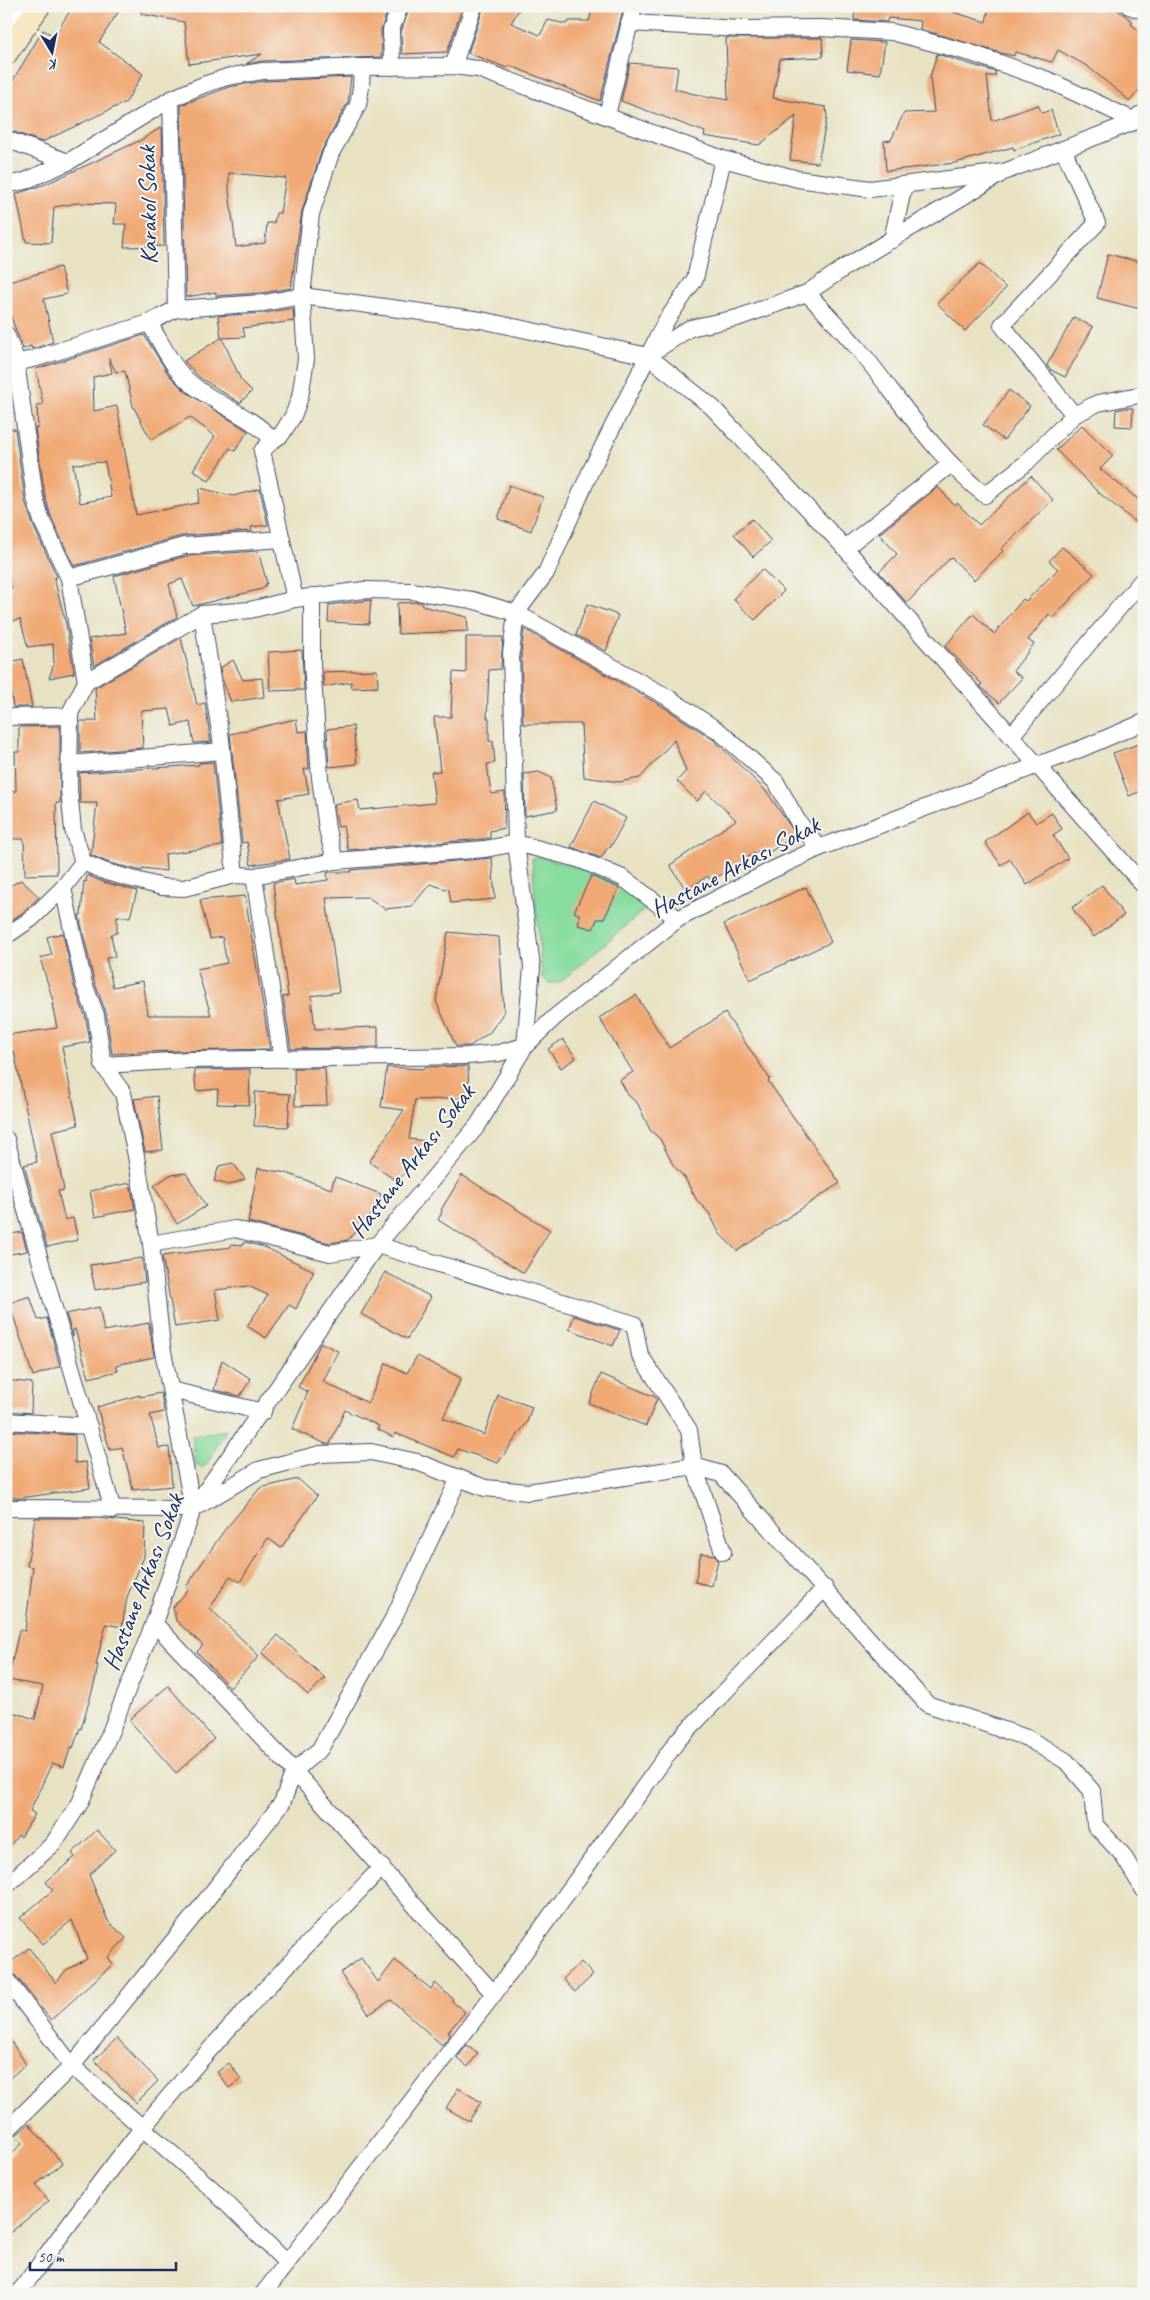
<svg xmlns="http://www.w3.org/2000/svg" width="1150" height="2300" viewBox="0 0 1150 2300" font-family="Caveat,sans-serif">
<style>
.green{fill:#88dc9f;stroke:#52867e}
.building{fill:#f0a975;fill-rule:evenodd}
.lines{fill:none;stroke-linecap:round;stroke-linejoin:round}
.street-casing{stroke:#3a4a6d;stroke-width:18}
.secondary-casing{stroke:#3a4a6d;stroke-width:24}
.street{stroke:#fff;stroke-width:16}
.secondary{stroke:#f7e8c3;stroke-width:22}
.labels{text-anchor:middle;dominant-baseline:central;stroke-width:4;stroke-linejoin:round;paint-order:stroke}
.street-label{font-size:25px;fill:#1b2f5e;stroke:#f6f6f2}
</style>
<rect width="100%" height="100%" fill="#f6f6f2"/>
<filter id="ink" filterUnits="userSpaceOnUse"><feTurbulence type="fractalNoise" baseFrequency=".02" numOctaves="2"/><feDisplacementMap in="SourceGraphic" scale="10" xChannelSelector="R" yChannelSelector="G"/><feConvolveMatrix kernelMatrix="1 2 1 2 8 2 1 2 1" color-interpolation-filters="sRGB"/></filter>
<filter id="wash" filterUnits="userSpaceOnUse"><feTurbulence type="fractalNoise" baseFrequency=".0096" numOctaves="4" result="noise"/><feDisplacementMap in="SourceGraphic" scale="20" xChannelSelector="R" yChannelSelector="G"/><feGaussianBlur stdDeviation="1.12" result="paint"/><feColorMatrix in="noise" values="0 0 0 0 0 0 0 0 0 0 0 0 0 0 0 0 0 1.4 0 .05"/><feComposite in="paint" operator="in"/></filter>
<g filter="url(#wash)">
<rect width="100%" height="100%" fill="#e8e2c2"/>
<g class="green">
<path d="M 537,856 L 589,871 L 620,886 L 650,905 L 559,983 L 549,983 L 542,977 L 532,859 Z"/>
<path d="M 226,1430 L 206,1465 L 201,1468 L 196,1465 L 192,1436 Z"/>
</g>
<g id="blocks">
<g class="building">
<path d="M 73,6 L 122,6 L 99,42 L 143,74 L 126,102 L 42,142 L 6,129 L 6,92 L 43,30 L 54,36 Z"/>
<path d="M 142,6 L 389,6 L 381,30 L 382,57 L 262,61 L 246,64 L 262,54 L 189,64 L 184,22 L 141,14 Z"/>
<path d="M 410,6 L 463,6 L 447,52 L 402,54 L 401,32 Z"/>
<path d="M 484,6 L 521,6 L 511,23 L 540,35 L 548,20 L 566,24 L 569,21 L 589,21 L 593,6 L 624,6 L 600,101 L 508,65 L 507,68 L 468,53 Z"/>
<path d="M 855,6 L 933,6 L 954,11 L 953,12 L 986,22 L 989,6 L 1113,6 L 1133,22 L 1131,24 L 1144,35 L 1144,84 L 1130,101 L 1087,66 L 1058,50 L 1052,62 L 1015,52 L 1014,56 L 1001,53 L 920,29 L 921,21 L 888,18 L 887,22 L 854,20 Z"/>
<path d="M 726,38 L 822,38 L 823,57 L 780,59 L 773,98 L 826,107 L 827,117 L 818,163 L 790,160 L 796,116 L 759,145 L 704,136 L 705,132 L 621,101 L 630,63 L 678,67 L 675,89 L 710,98 L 711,97 L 728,100 Z"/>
<path d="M 851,40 L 885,42 L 880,74 L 847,70 Z"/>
<path d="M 937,54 L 996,72 L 995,76 L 987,76 L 992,121 L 1038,105 L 1042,113 L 1051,110 L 1059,134 L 1014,150 L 1013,147 L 955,163 L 886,171 L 884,141 L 891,140 L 904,113 L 934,112 L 930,77 Z"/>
<path d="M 351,77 L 348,102 L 322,150 L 302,211 L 291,288 L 263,293 L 216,296 L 216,292 L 186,297 L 181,105 L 229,87 L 264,81 ZM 229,173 L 286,178 L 280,213 L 276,213 L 274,223 L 267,223 L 265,243 L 236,247 L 229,191 Z"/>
<path d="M 162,127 L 164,246 L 124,247 L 126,224 L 114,224 L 116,204 L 77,203 L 54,207 L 51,243 L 26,242 L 16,194 L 46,184 L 141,140 Z"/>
<path d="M 1108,254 L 1144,263 L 1144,310 L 1097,298 Z"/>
<path d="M 980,263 L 1006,288 L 965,331 L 937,303 Z"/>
<path d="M 60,267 L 67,294 L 44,299 L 53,342 L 32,349 L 31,346 L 23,349 L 6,304 L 6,283 Z"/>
<path d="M 293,308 L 294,321 L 243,328 L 245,337 L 222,338 L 241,380 L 252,391 L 240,403 L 199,377 L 184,361 L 221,338 L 218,316 L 265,313 Z"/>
<path d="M 1074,317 L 1093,327 L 1065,377 L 1051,370 L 1047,365 Z"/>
<path d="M 144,335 L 169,375 L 186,392 L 248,431 L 235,451 L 230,448 L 209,481 L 193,470 L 215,436 L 190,417 L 151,440 L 133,406 L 125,371 L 116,372 L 109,358 L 112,373 L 93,377 L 94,411 L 117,406 L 136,515 L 198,503 L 200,488 L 233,496 L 260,489 L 268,525 L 251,527 L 252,531 L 182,536 L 74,566 L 51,517 L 45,496 L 35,428 L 38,428 L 37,405 L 43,404 L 36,369 ZM 105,462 L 111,497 L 80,503 L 73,464 Z"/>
<path d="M 1009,390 L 1030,406 L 1004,440 L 983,425 Z"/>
<path d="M 1125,408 L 1133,408 L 1132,427 L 1115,426 L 1116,410 Z"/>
<path d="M 1082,425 L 1113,456 L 1100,469 L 1144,504 L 1144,529 L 1098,492 L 1056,450 Z"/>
<path d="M 6,429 L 15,429 L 25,501 L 33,525 L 57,577 L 54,578 L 66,624 L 74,673 L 49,678 L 54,664 L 53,644 L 28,647 L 20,619 L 6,623 L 6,590 L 12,589 L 6,567 Z"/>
<path d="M 1031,476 L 1053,500 L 1001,549 L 1003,551 L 974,580 L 951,557 L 907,603 L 879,572 L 897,554 L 879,534 L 938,487 L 955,506 L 957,503 L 979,525 Z"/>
<path d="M 509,485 L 543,497 L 531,531 L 498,519 Z"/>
<path d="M 752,519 L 771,541 L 753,557 L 734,534 Z"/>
<path d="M 1062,547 L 1094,574 L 1053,618 L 1049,614 L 1028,640 L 1034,644 L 1013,671 L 1022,678 L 999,703 L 982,688 L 980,686 L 982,684 L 945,646 L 973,614 L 994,634 L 1023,599 L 1026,601 L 1058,569 L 1049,561 Z"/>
<path d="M 258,551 L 267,583 L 262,589 L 193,606 L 182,579 L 169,584 L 177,617 L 94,666 L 89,639 L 126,633 L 114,576 L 186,556 Z"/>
<path d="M 762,569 L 784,591 L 755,620 L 733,599 Z"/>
<path d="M 371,600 L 369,624 L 328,622 L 329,605 Z"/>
<path d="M 420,602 L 422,603 L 422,606 L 467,617 L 468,631 L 398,634 L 397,603 Z"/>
<path d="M 587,604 L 618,615 L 606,651 L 576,635 Z"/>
<path d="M 524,629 L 662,706 L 714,740 L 767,792 L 796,835 L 765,855 L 761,849 L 711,881 L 708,876 L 686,890 L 670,865 L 736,820 L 706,791 L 697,801 L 677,781 L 686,771 L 674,740 L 640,778 L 619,782 L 584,777 L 581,724 L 523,724 L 521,653 Z"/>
<path d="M 466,637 L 503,637 L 501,669 L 489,670 L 487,718 L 489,718 L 489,741 L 493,741 L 495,763 L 487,764 L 491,794 L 505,792 L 504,828 L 490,831 L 490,838 L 484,839 L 348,850 L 343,826 L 338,827 L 334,804 L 358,800 L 360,810 L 435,803 L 431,772 L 440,771 L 434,717 L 451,717 L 453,672 L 466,673 Z"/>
<path d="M 181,638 L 197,705 L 205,703 L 211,742 L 194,743 L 190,722 L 173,726 L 169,709 L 141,711 L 143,748 L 80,753 L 80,721 L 97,721 L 95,688 Z"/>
<path d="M 302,650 L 304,690 L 270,691 L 268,652 Z"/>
<path d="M 23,659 L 32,707 L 13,707 L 6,663 Z"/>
<path d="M 233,660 L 243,680 L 262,678 L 264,697 L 231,702 L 222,679 L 220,668 Z"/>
<path d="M 377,670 L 378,687 L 352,688 L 351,682 L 324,687 L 323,672 Z"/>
<path d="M 296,719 L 298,732 L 307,731 L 309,769 L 304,769 L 309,794 L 278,799 L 290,859 L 251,865 L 247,842 L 242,843 L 230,734 Z"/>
<path d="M 60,726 L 60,803 L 56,803 L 57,874 L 25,875 L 24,839 L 6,839 L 6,791 L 16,791 L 15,752 L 19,752 L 19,727 Z"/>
<path d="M 353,726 L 357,764 L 329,767 L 327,729 Z"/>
<path d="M 1144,742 L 1144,790 L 1129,796 L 1113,753 Z"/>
<path d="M 213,762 L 222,846 L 165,854 L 166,871 L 143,868 L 142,871 L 109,863 L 91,855 L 97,803 L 80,803 L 79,773 L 199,765 L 199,763 Z"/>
<path d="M 539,772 L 551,778 L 557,810 L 525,816 L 524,774 Z"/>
<path d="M 594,801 L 626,818 L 610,848 L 608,847 L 601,858 L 571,847 Z"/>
<path d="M 1028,812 L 1036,823 L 1052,813 L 1062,829 L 1053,835 L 1068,858 L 1027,885 L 1010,859 L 1001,865 L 985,842 Z"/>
<path d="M 492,858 L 495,899 L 451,903 L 449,890 L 430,884 L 412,906 L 385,909 L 368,897 L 326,898 L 339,992 L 311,996 L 315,1029 L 378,1027 L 378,1047 L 291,1049 L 283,997 L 288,996 L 273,883 L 294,879 L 295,885 L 328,880 L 327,873 L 330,872 L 351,872 L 351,870 Z"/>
<path d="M 87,875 L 103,882 L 137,891 L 130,917 L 117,916 L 117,933 L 111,934 L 115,957 L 106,958 L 113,987 L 143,981 L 148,1015 L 211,1015 L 197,969 L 227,963 L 222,937 L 210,939 L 200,900 L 245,896 L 270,1049 L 140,1052 L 112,1054 L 106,1013 L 94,981 L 79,915 L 81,915 L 84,881 L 86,882 Z"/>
<path d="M 591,876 L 619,888 L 604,919 L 597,919 L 593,929 L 578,925 L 580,915 L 574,912 Z"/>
<path d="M 21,880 L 39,897 L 25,911 L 6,924 L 6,888 Z"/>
<path d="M 1102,885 L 1124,915 L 1094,937 L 1072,908 Z"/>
<path d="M 806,887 L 831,942 L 750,980 L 724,924 Z"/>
<path d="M 448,932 L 499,937 L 504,1012 L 490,1032 L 470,1046 L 456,1046 L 436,1001 Z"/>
<path d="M 63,933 L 74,986 L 86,1018 L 90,1042 L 62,1047 L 78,1125 L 52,1131 L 64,1190 L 58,1191 L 65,1220 L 73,1218 L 78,1240 L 47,1247 L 24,1165 L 37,1162 L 14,1051 L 6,1052 L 6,1035 L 57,1028 L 52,1004 L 54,1004 L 40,958 L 52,955 L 47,937 Z"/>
<path d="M 636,995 L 669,1048 L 725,1013 L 770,1079 L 768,1081 L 840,1183 L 737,1251 L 720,1234 L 709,1213 L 696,1199 L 685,1178 L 673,1165 L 660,1139 L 650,1130 L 638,1104 L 628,1095 L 620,1080 L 633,1072 L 599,1018 Z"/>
<path d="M 563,1039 L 576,1058 L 561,1068 L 548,1049 Z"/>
<path d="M 468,1066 L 469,1098 L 415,1100 L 409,1139 L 425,1141 L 398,1182 L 369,1162 L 404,1110 L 381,1107 L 387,1067 L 424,1069 L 425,1067 Z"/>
<path d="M 294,1068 L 325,1068 L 327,1105 L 295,1106 Z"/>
<path d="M 250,1069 L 249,1105 L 217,1104 L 218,1089 L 196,1091 L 194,1070 Z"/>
<path d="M 255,1092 L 290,1094 L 288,1127 L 254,1126 Z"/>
<path d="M 157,1096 L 163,1150 L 145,1152 L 134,1099 Z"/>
<path d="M 233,1163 L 245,1179 L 229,1185 L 214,1181 L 219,1166 Z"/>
<path d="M 258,1168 L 286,1173 L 331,1189 L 335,1177 L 381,1194 L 380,1206 L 348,1240 L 330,1243 L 248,1222 Z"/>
<path d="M 186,1173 L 206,1206 L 177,1224 L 154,1186 L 170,1175 Z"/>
<path d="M 462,1175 L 550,1230 L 524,1273 L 438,1220 L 442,1212 L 441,1210 Z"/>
<path d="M 130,1183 L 135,1209 L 95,1217 L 90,1191 Z"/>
<path d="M 22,1232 L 27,1251 L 6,1255 L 6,1235 Z"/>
<path d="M 245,1242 L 264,1247 L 314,1271 L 296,1309 L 289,1305 L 266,1338 L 247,1326 L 268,1295 L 248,1286 L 215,1290 L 220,1320 L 175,1327 L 162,1256 L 231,1247 L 231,1244 L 244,1245 Z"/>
<path d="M 142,1258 L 145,1282 L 95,1290 L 90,1265 Z"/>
<path d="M 385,1272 L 431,1297 L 407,1339 L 361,1314 Z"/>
<path d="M 30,1296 L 38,1320 L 47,1318 L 60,1366 L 33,1376 L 9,1303 Z"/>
<path d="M 99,1307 L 104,1331 L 149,1323 L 154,1357 L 116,1365 L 118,1371 L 89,1378 L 75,1329 L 73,1330 L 73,1337 L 66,1314 Z"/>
<path d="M 574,1316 L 620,1330 L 613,1346 L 569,1329 Z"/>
<path d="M 321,1343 L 338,1351 L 323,1382 L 368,1403 L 386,1363 L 407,1373 L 417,1356 L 461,1378 L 443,1418 L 484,1435 L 498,1395 L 532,1407 L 527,1422 L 498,1463 L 458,1449 L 454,1457 L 395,1433 L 393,1437 L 377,1429 L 379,1426 L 345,1410 L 330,1444 L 326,1444 L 292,1429 L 308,1392 L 298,1387 Z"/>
<path d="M 222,1360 L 251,1379 L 240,1396 L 214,1390 Z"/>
<path d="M 601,1374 L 655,1397 L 657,1399 L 646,1426 L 589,1403 Z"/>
<path d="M 6,1380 L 32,1383 L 31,1413 L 6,1411 Z"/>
<path d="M 161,1393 L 164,1412 L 150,1415 L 159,1448 L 169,1447 L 172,1486 L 133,1490 L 122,1447 L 110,1450 L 97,1407 L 140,1395 L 140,1397 Z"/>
<path d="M 6,1431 L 75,1435 L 75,1463 L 86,1462 L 90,1488 L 20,1498 L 6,1498 Z"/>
<path d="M 298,1479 L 317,1496 L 281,1548 L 268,1538 L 240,1582 L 230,1576 L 210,1608 L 259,1656 L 230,1688 L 197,1652 L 203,1645 L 176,1621 L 173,1607 L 189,1589 L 186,1587 L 223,1532 L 260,1488 Z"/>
<path d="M 35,1518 L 97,1518 L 145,1523 L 144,1557 L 127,1597 L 122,1627 L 106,1624 L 96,1665 L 98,1665 L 95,1681 L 81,1729 L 80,1728 L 73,1748 L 71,1747 L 64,1767 L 52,1763 L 30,1811 L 35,1814 L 21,1837 L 18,1835 L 6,1852 L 6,1720 L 9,1711 L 35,1719 L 43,1686 L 8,1680 L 19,1630 L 25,1631 L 33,1567 L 27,1566 Z"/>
<path d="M 701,1553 L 714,1555 L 718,1560 L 712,1586 L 695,1582 Z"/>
<path d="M 278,1635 L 325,1678 L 308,1695 L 262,1653 Z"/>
<path d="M 168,1686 L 214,1739 L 176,1773 L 129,1720 Z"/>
<path d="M 97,1830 L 115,1850 L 89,1875 L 108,1921 L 126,1938 L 108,1957 L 113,1964 L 51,2020 L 7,1965 L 29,1948 L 56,1983 L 66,1970 L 87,1959 L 72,1920 L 43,1944 L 20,1918 L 53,1890 L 46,1882 L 75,1857 L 72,1853 Z"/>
<path d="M 361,1958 L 378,1982 L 395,1960 L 431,1989 L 435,1983 L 453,1999 L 452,2001 L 465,2012 L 448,2032 L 451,2034 L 442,2045 L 391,2000 L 369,2014 L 340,1973 Z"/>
<path d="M 581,1962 L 593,1975 L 575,1992 L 563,1979 Z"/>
<path d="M 6,2034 L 26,2064 L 6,2081 Z"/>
<path d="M 117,2038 L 158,2081 L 136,2103 L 94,2060 Z"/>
<path d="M 467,2045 L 478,2053 L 468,2067 L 457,2058 Z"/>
<path d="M 229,2063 L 241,2079 L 229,2088 L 217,2072 Z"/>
<path d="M 458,2088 L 481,2102 L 469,2121 L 446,2108 Z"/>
<path d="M 29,2124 L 62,2163 L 36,2185 L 49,2201 L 6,2236 L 6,2160 L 22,2143 L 16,2135 Z"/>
</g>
</g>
</g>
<g filter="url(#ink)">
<use href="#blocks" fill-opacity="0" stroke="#3a4a6d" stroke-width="1"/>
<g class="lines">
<defs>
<g id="street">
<path d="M 1129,6 L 1144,11"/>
<path d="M 629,23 L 741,29 L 821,28 L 892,32 L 971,53 L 1048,80 L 1135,121 L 1139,115"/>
<path d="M 6,28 L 22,6"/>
<path d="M 453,66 L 474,6"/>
<path d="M 392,67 L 391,30 L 400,6"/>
<path d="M 171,99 L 176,309"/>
<path d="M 607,115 L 634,6"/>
<path d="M 6,139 L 68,162"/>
<path d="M 1063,149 L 1097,223 L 1002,325 L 1074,415"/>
<path d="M 6,185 L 25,181 L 68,162 L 171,99 L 203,85 L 227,77 L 263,71 L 362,67 L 453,66 L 478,69 L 723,159 L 798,179 L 870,189 L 1004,172 L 1144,118"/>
<path d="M 892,240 L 904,185"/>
<path d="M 807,293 C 825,312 844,332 861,352 C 901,401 935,456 985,495 L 1026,463 L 1074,415 L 1098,403 L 1144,394"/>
<path d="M 149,323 C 160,340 169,361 182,375 C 208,403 248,412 273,440"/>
<path d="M 6,334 L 17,362"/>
<path d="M 650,354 L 690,328 L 737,318 L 807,293 L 847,266 L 999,175"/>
<path d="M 16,362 L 35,498 L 42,521 L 69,578 L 86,682 L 71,711 L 70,716 L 69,790 L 73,830 L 83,862 L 63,888 L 84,984 L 96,1015 L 103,1065 L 123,1093 L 136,1156 L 151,1244 L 162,1346 L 193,1509"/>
<path d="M 6,365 L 33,359 L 149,323 L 176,309 L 264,303 L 302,296 L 481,320 L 648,356 L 712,407 L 845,548 L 1144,886"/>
<path d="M 845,548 L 951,464"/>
<path d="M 69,578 L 184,546 L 282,539"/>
<path d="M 312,596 L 312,664 L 320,778 L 327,829 L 335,861"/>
<path d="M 295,599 L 262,451 L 273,440 L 281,435 L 293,416 L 300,397 L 306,359 L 302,296 L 311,214 L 331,153 L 358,105 L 361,87 L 362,67"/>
<path d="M 202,614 L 221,739 L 235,875"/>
<path d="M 86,682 L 202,614 L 250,610 L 295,599 L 364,590 L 411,591 L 472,600 L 516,613 L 667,697 L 720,732 L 776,782 L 797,820 L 819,848"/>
<path d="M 6,717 L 70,716"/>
<path d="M 1011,736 L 1144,578"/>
<path d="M 70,764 L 222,751"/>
<path d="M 83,862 L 106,872 L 162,887 L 184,888 L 235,875 L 254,876 L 335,861 L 485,849 L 516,843 L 578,859 L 623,878 L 678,919"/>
<path d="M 254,876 L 282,1059"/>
<path d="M 6,936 L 31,919 L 63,888"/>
<path d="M 103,1065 L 188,1060 L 467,1056 L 499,1053 L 525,1046 L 532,967 L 516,843 L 511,653 L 516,613 L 546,573 L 591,470 L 648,356 L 666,321 L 695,279 L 723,159"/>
<path d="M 6,1139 C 40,1263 77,1386 113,1510"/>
<path d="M 151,1244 L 235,1229 L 330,1253 L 377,1245 L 634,1324 L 640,1355 L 689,1430 L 694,1466 L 723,1552"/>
<path d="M 171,1390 L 263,1412"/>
<path d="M 6,1421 L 89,1426"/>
<path d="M 6,1508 L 193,1509 L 259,1470 L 320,1454 L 371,1452 L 417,1462 L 485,1488 L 528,1492 L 694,1466 L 721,1474 L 927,1704 L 1027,1738 L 1066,1761 L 1092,1791 L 1095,1825 L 1122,1854 L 1144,1890"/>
<path d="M 154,1623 L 294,1771 L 494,1994"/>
<path d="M 6,1886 L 53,1844 L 80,1803 L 112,1728 L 154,1623 L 193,1509 L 377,1245 L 478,1125 L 525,1046 L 555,1017 L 678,919 L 770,871 L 819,848 L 1083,748 L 1144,722"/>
<path d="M 6,1979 L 72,2066 L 211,2188 L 287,2263"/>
<path d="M 6,2131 L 72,2066 L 196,1913 L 282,1803 L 294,1771 L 320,1749 L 394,1617 L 459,1478"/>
<path d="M 18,2294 C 58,2239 98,2183 141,2130 C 216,2038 300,1952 382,1867"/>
<path d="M 263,2294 L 494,1994 L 678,1740 L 825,1588"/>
</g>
<path id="secondary" d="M 6,54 L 39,6"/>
</defs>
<use href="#street" class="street-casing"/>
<use href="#secondary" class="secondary-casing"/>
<use href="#street" class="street"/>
<use href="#secondary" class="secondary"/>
</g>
</g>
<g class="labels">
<g class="street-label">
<text transform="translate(148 205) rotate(-91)">Karakol Sokak</text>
<text transform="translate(735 867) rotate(-28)">Hastane Arkası Sokak</text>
<text transform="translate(412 1161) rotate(-52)">Hastane Arkası Sokak</text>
<text transform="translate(143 1582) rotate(-69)">Hastane Arkası Sokak</text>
</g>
</g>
<rect width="1150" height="2300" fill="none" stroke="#f6f6f2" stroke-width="25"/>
<g transform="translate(52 52) rotate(170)" stroke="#f6f6f2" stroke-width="4" paint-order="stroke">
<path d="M0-4L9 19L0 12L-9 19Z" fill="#1b2f5e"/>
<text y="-8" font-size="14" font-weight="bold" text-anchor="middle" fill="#1b2f5e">K</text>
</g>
<path d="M30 2262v8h146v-8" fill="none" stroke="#1b2f5e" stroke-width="2.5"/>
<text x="38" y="2262" font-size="15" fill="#1b2f5e" stroke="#f6f6f2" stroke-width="4" paint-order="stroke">50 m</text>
</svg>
